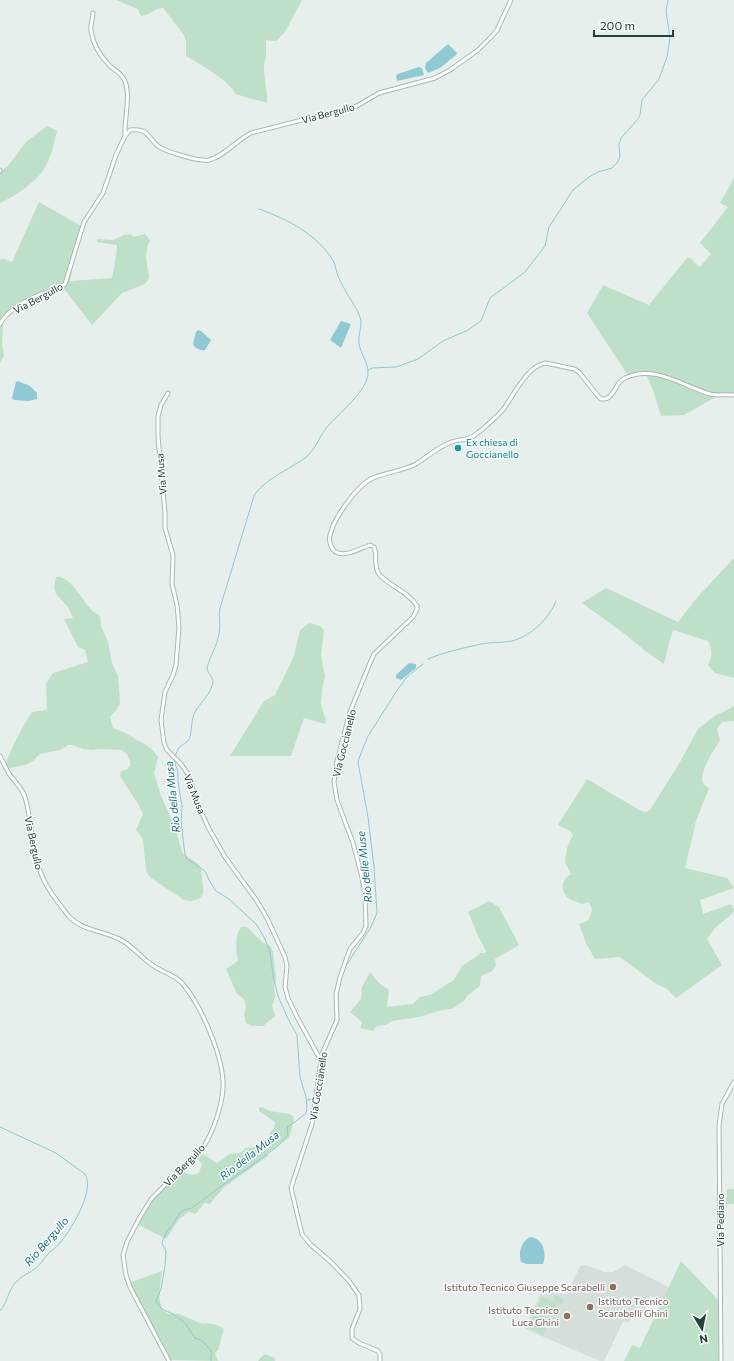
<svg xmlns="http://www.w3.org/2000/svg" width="734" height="1361" viewBox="0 0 734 1361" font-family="Commissioner,sans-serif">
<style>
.built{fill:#d4dfda}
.green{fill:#bfe0c8}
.water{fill:#8ec9d4}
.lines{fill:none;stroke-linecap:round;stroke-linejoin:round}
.stream{stroke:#8ec9d4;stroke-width:1}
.minor-casing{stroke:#a8b8b2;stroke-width:5}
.minor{stroke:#fff;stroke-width:3}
.culture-dot{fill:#0f9aa8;stroke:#f7fbf9;stroke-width:1.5}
.education-dot{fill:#8d6e63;stroke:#f7fbf9;stroke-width:1.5}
.labels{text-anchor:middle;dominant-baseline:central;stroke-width:3;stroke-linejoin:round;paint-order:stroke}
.street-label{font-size:10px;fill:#24423a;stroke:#f7fbf9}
.culture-label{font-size:10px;fill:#0d838f;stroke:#f7fbf9;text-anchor:start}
.education-label{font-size:10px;fill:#785e54;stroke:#f7fbf9;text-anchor:end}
.water-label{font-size:11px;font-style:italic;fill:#1c6f80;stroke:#f7fbf9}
</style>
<rect width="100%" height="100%" fill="#e6efeb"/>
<path class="built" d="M 586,1265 L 604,1272 L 613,1272 L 625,1265 L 669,1287 L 663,1300 L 650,1296 L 643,1313 L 639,1317 L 633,1318 L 628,1322 L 623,1322 L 604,1361 L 600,1361 L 588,1356 L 525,1329 L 541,1292 L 567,1294 L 580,1266 Z"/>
<g class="green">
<path d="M 116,0 L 302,0 L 285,32 L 276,41 L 266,40 L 266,57 L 264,64 L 264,72 L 267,96 L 267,103 C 256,100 246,97 235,94 C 233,83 197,62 186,56 L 186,42 L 184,35 L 163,8 C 154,8 151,15 141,16 L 138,9 Z"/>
<path d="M 47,126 L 57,131 C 54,143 51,159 44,169 C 36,182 14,197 0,203 L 0,172 L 8,166 L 26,142 Z"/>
<path d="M 734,178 L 734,396 L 721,394 L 684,415 L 661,416 L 654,393 L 646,374 L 629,377 L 587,313 L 603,285 L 649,305 L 687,258 L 690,258 L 700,267 L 711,254 L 700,243 L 728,207 L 720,203 Z"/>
<path d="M 39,202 L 81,226 L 70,281 L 112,278 L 116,256 L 117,245 L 97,242 L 97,239 L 113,240 L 124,235 L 130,234 L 134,237 L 145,234 L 150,240 L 147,248 L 146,257 L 149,278 L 145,284 L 122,293 L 92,325 L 65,290 L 40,296 L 14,309 L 6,315 L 3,324 L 2,344 L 4,355 L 0,363 L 0,261 L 1,259 L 4,259 L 12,262 Z"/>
<path d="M 734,558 L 734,678 L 715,673 L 708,665 C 713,654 712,651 708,641 L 673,630 L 669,643 L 664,664 L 644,650 L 625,634 L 582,603 L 606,588 L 678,622 L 696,599 Z"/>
<path d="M 56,577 C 68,575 81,597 88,606 C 91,610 95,613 100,616 L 101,626 L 108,642 L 112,663 L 118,676 L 120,703 L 117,709 L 110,717 L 113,728 C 125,732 129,735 139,741 C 147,745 152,748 158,757 L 154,773 L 161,796 L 174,825 L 183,854 L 197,863 L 201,868 L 203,887 L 203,894 L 199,899 L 191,901 L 184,900 L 151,878 L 146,871 L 143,839 L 136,830 L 143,814 L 138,804 L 120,776 L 121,771 L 126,770 L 130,766 L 130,761 L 127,754 L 121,750 L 98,749 L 91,750 L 83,749 L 72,745 L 68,745 L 60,750 L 40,754 L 34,760 L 26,765 L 4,769 C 11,748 20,731 32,712 L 47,710 L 46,683 L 53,673 L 88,662 L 85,650 L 78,647 L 64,619 L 73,618 L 68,607 L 56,594 L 54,588 Z"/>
<path d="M 309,623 L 320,626 L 324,630 L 321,656 L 325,677 L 322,688 L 321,705 L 326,721 L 325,724 L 304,718 L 291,756 L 230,756 L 264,701 L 275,695 L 294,656 L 300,630 Z"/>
<path d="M 734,706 L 734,721 L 722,722 L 717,729 L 720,741 C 714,748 702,769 702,779 C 702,781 703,783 704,785 L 709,788 L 696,821 L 685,868 L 727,878 L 734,887 L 734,888 L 700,900 L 703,914 L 731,904 L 734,909 L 734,912 L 715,928 L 707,939 L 722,965 L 676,998 L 667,989 L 655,983 L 620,957 L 595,959 L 586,943 L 579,924 L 589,920 L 592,910 L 589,902 C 587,902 585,904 583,904 C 583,904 578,903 577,902 C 562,899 557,882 571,874 L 565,862 L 567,848 L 573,835 L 570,831 L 558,825 L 587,779 L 641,811 L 646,812 L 650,810 L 680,762 L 698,729 L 715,716 Z"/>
<path d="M 489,901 L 499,907 L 519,945 L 495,959 L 496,966 L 491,972 L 481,976 L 480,986 L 468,995 L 464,1001 L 452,1009 L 442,1010 L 419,1017 L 392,1021 L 386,1025 L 377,1026 L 373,1031 L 360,1028 L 362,1022 L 350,1012 L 361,999 L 362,987 L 370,972 L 379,983 L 389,990 L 387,1007 L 413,1004 L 420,997 L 430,995 L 454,980 L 462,966 L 481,953 L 485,953 L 486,951 L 478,936 L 468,912 Z"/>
<path d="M 241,927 L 247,927 L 262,942 L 270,946 L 273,951 L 276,978 L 274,988 L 275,997 L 272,1006 L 275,1016 L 263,1026 L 252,1026 L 246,1023 L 244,1014 L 246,1006 L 244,999 L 237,994 L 226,969 L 238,961 C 236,949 234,937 241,927 Z"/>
<path d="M 262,1107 L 270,1111 L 289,1114 L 293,1116 L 294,1120 L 289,1138 L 267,1153 L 268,1156 L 223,1188 L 210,1204 L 205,1203 C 200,1206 200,1211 195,1214 L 189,1212 L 179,1219 L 166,1239 L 137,1224 L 148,1204 L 179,1171 L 193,1175 L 199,1173 L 202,1164 L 196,1157 L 199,1154 L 203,1154 L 217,1163 L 230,1154 L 240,1153 L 246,1148 L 257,1147 L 268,1139 L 271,1131 L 274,1129 L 275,1122 L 259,1111 L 259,1108 Z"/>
<path d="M 727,1189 L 734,1189 L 734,1204 L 726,1204 Z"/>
<path d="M 681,1261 L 720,1302 L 720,1361 L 624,1361 L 632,1345 L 640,1348 Z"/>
<path d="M 162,1271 C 161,1281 155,1308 167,1313 C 170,1315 175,1313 179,1314 L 203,1324 C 207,1323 215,1324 219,1326 C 221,1327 222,1328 224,1329 L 218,1350 L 215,1353 L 218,1361 L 168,1360 C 155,1335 137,1310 129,1283 Z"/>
<path d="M 555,1295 L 565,1299 L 562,1305 L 553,1300 Z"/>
<path d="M 542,1297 L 557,1303 L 543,1334 L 528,1328 Z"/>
<path d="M 265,1354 L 275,1358 L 275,1361 L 258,1361 L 260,1358 Z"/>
</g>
<g class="water">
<path d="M 448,44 L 457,53 L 456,55 L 440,68 L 428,73 L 425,68 L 426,63 Z"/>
<path d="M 419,67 L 422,68 L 424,75 L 397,81 L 396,76 L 398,74 Z"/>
<path d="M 341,321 L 351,324 L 341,348 L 330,340 Z"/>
<path d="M 198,330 L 201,331 L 211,340 L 205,350 C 200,351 195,348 193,344 L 196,332 Z"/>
<path d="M 18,381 L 30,386 L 37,393 L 37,399 L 29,401 L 14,400 L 12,398 L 16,382 Z"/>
<path d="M 409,663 L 416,664 L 416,668 L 401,680 L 396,678 L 396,675 Z"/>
<path d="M 530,1237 C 543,1238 547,1253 543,1264 L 527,1264 L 521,1262 C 518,1252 521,1242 530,1237 Z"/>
</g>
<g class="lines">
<g class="stream">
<path d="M 368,370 L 372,368 L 396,367 L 410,362 L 418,359 L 443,341 L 468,330 L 481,321 L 490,298 L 525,272 L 545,246 L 549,227 L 573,190 L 589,177 L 598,172 L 612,168 L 617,163 L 620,157 L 619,145 L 621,138 L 638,119 L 640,115 L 642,100 L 659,79 L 667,57 L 670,38 L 666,11 L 668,0"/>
<path d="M 428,659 C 444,652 464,648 481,644 C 491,642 502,643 512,641 C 531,636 549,619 556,601"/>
<path d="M 175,757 C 176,753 178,748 181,746 C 183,744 186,743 188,741 C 192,736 191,721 194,714 C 199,703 211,695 213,682 C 213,676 207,673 207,668 C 210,656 217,646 219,634 C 221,625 218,617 220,608 L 254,496 C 262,481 291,468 305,458 C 316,449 319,437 327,427 C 338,414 369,390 368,372 C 368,362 360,353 359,343 C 358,337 361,329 361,322 C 360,311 350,300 345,290 C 343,286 340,281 338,276 C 336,272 336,266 334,262 C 317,234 289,220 259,209"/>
<path d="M 174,760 L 178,772 L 178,781 L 182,807 L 181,822 L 185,855 L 186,858 L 205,871 L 209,880 L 216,891 L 229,899 L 256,924 L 264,937 L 270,952 L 273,975 L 278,996 L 288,1019 L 297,1035 L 300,1077 L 306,1097 L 307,1106 L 306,1113 L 295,1122 L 287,1127 L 288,1135 L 278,1146 L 251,1166 L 224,1184 L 192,1208 L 184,1210 L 179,1214 L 175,1221 L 166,1233 L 163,1240 L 162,1243 L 166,1251 L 165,1266 L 161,1289 L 156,1301 L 162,1309 L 173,1314 L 185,1323 L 195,1338 L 201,1340 L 209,1348 L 211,1351 L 211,1361"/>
<path d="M 344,969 L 371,927 L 377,913 L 374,867 L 368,817 L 358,762 L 361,753 L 368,736 L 398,689 L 407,677 L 423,664"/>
<path d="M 331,1036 C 343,1018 337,1013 338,994"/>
<path d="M 317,1099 L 320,1097 L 325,1050"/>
<path d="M 307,1100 L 314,1099"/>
<path d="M 0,1127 L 56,1153 L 85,1174 C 96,1191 68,1236 55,1248 C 53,1250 50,1251 48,1254 C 44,1258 41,1264 36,1268 C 30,1273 21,1276 16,1282 C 8,1290 8,1302 0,1311"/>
</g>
<defs>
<g id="minor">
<path d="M 93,13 C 93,19 90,26 91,31 C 93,44 101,57 110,66 C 116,71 122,74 125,81 C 131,97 124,119 125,136"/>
<path d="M 0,170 L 0,171"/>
<path d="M 0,324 C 7,310 27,300 41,294 C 50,291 57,290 65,284 L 84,222 L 103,193 L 116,155 L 125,136 L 130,130 C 149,128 147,137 158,146 C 166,152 200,162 209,160 C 223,157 237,140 251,133 L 357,106 L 379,93 L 435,78 L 450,70 L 478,50 L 493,35 L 497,30 L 511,0"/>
<path d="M 168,393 L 161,405 L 158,416 L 158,437 L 165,513 L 165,528 L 173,555 L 172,584 L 177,605 L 179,627 L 176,665 L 173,675 L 165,692 L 161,720 L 164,743 L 167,750 L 181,764 L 188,774 L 197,802 L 208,827 L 225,857 L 257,901 L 267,918 L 285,957 L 287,966 L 285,987 L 288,998 L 297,1017 L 320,1059"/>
<path d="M 0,756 C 3,762 6,769 10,775 C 15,782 22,788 25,797 C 32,820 31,845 39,868 C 44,885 57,901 67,914 C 81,932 105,930 123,941 C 134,948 141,957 151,964 C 161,972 173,974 182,983 C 201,1005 222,1054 223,1082 C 224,1101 214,1130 204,1146 L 152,1198 L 140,1217 L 127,1242 L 123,1255 L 126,1275 L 130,1287 L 169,1361"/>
<path d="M 380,1361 L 380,1355 L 378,1351 L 359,1343 L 352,1338 L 352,1329 L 360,1309 L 359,1295 L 349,1281 L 331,1262 L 311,1245 L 302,1234 L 291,1188 L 312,1124 L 322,1054 L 337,1020 L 336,995 L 340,977 L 350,949 L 363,933 L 366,926 L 365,896 L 362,877 L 353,843 L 337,800 L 334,782 L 337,761 L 350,712 L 370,663 L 374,654 L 413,617 L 417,609 L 417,606 C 409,592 389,586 379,574 C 373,566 378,555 374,547 L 370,545 C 361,548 348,556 338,553 C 330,550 328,539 331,532 C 335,517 358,484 373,478 C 387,472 403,471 416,464 C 427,457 437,448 449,443 C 458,439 468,441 475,435 C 483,429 495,418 502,411 C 513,397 527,365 546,363 L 574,369 L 579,372 L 598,396 L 601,399 L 605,399 C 615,397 615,382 625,378 C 654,364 683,386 710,394 C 718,396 726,394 734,395"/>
<path d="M 721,1361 L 719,1126 L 722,1104 L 734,1082"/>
</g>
</defs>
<use href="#minor" class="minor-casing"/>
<use href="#minor" class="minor"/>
</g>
<circle class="culture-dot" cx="458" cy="448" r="4"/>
<g class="education-dot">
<circle cx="613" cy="1287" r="4"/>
<circle cx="590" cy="1307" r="4"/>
<circle cx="567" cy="1316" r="4"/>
</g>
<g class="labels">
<g class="street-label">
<text transform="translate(328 113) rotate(-15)">Via Bergullo</text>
<text transform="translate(38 298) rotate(-28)">Via Bergullo</text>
<text transform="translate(161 474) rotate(-95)">Via Musa</text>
<text transform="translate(344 743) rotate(-76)">Via Goccianello</text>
<text transform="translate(195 794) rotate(68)">Via Musa</text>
<text transform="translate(34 843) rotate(78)">Via Bergullo</text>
<text transform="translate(318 1086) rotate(-81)">Via Goccianello</text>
<text transform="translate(184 1165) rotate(-46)">Via Bergullo</text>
<text transform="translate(720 1220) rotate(-90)">Via Pediano</text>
</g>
<g class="culture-label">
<text x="466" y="442">Ex chiesa di<tspan x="466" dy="12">Goccianello</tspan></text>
</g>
<g class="education-label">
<text x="605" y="1287">Istituto Tecnico Giuseppe Scarabelli</text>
<text x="598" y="1301" text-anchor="start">Istituto Tecnico<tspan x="598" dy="12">Scarabelli Ghini</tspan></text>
<text x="559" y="1310">Istituto Tecnico<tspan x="559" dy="12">Luca Ghini</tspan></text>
</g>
<g class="water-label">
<text transform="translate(172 797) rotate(-96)">Rio della Musa</text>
<text transform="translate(364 867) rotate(-96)">Rio delle Muse</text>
<text transform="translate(249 1155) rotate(-38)">Rio della Musa</text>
<text transform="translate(46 1241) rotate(-49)">Rio Bergullo</text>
</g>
</g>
<g transform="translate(702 1329) rotate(170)" stroke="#f7fbf9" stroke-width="3" paint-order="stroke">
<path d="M0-3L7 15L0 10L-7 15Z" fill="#24423a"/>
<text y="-6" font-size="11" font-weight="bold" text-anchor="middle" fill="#24423a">N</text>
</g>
<path d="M594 30v6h79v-6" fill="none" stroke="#24423a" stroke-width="2"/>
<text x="600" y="30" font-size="12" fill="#24423a" stroke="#f7fbf9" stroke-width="3" paint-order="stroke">200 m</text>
</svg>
